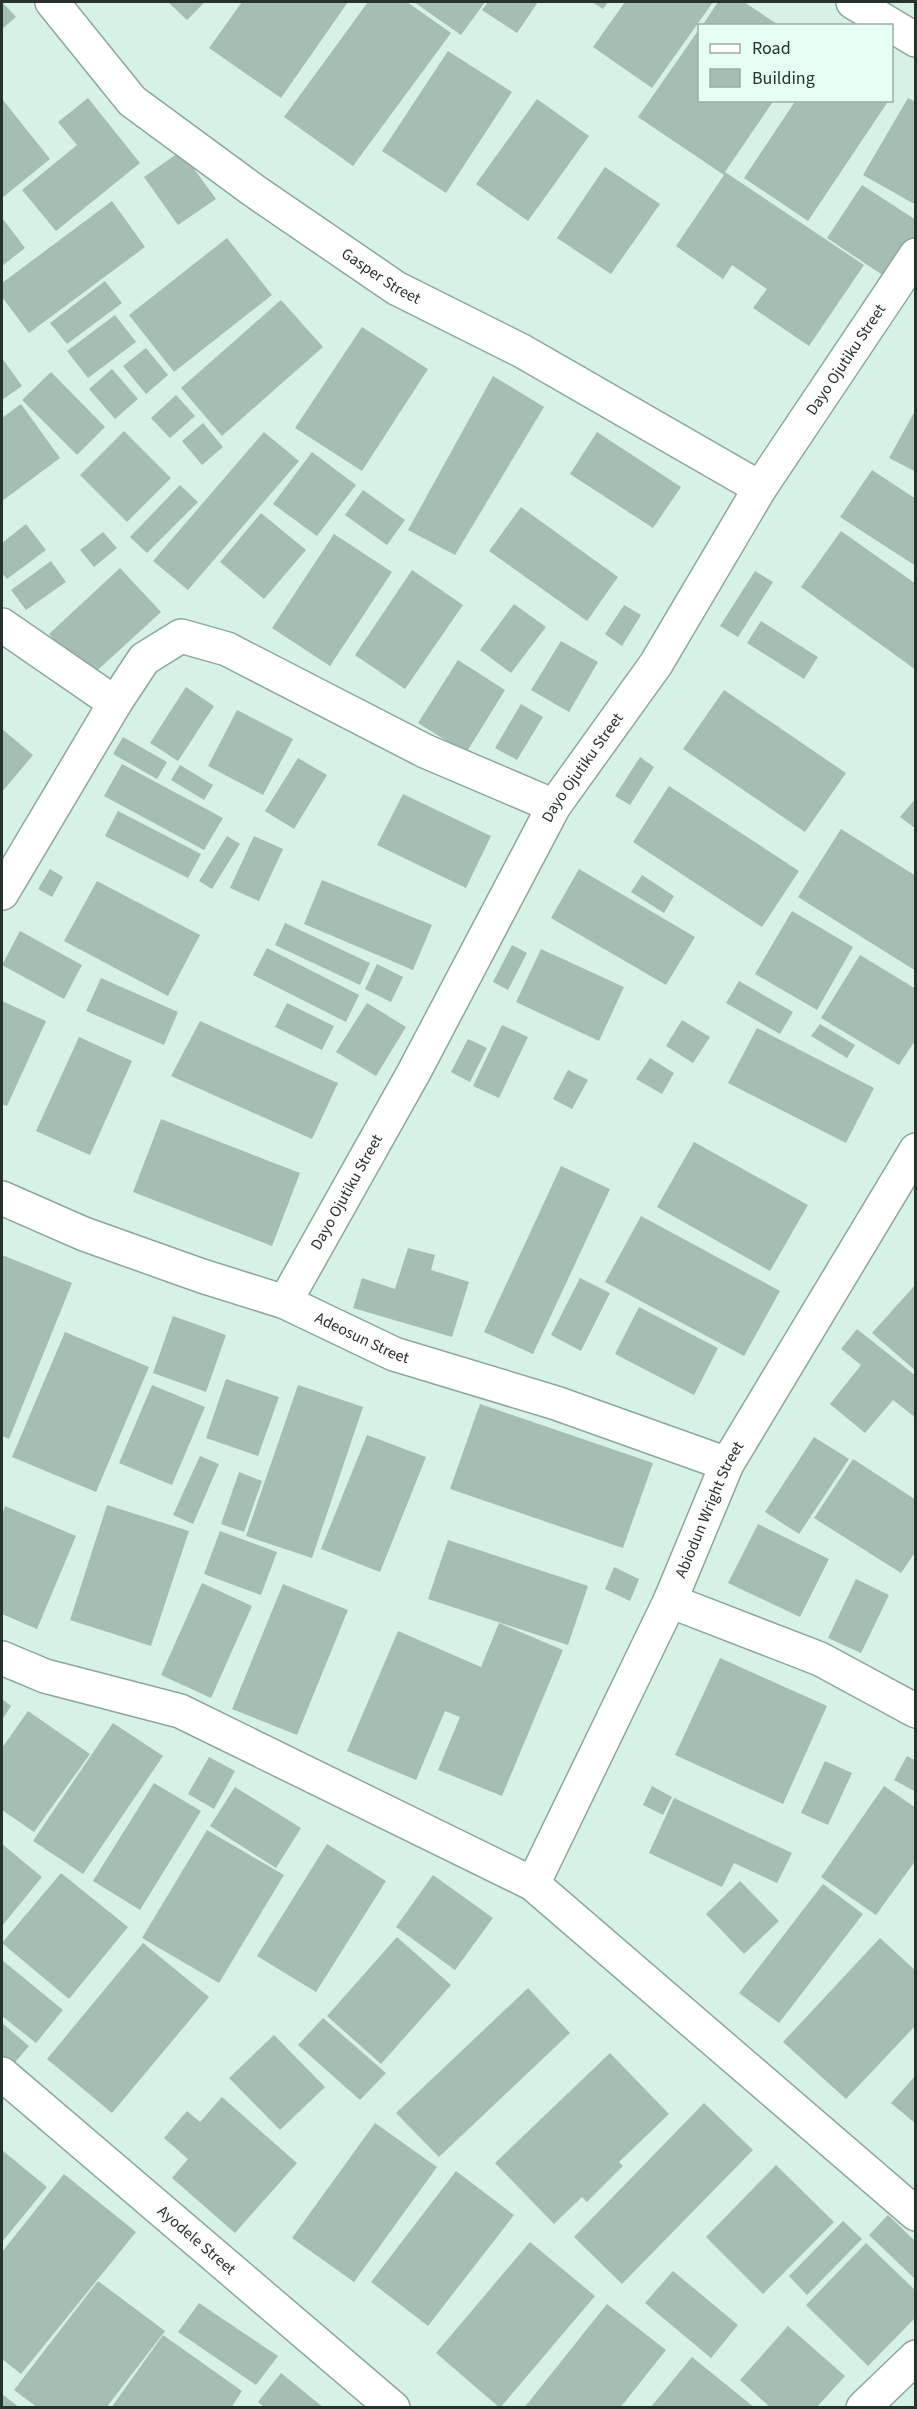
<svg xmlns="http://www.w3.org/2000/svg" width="917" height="2409" viewBox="0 0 917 2409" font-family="'Source Sans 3',sans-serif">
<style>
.building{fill:#a4bfb2}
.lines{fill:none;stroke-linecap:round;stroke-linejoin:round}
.street-casing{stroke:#8da79b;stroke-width:36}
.street{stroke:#fff;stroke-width:33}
.labels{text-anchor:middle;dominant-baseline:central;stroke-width:6;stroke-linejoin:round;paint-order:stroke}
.street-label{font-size:16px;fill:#27322c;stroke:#e7fef3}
</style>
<rect width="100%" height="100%" fill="#d6f2e4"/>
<g class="building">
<path d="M 2,2 L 16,17 L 2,29 Z"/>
<path d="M 168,2 L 205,2 L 187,20 Z"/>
<path d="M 242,2 L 348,2 L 281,98 L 209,48 Z"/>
<path d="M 368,2 L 407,2 L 451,33 L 353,166 L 284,117 Z"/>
<path d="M 414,2 L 485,2 L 461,35 Z"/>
<path d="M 488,2 L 538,2 L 517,33 L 482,10 Z"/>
<path d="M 592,2 L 608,2 L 603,9 Z"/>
<path d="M 625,2 L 713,2 L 652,88 L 593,47 Z"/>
<path d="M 718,2 L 744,2 L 780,26 L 702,26 Z"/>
<path d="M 700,28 L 700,100 L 774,100 L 725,172 L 864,265 L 809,346 L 753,308 L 767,289 L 732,265 L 723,279 L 676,246 L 724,175 L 638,117 Z"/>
<path d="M 448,51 L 512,92 L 446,193 L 382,151 Z"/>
<path d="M 88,98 L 140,163 L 56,231 L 22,190 L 77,145 L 58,122 Z"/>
<path d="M 908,98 L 916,102 L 916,205 L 863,175 Z"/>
<path d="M 2,99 L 50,159 L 2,198 Z"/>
<path d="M 537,99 L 589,136 L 528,221 L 476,184 Z"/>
<path d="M 796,100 L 889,100 L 808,221 L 744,178 Z"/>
<path d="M 181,151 L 216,199 L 178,225 L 144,177 Z"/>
<path d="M 605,167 L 660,204 L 611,274 L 557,238 Z"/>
<path d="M 862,185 L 916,220 L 916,240 L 890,280 L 827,238 Z"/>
<path d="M 112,201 L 145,247 L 29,333 L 2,297 L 2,283 Z"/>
<path d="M 3,219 L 25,248 L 2,266 L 2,220 Z"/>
<path d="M 227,238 L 272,295 L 174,372 L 129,315 Z"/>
<path d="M 105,281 L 122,303 L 67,344 L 50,323 Z"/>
<path d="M 281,300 L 323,347 L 222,436 L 181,388 Z"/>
<path d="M 115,315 L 136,342 L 88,378 L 67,351 Z"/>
<path d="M 362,327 L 428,369 L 362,471 L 295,428 Z"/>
<path d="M 146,348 L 168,375 L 146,394 L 123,366 Z"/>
<path d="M 2,358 L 22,386 L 2,400 Z"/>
<path d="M 112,369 L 138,399 L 115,419 L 89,389 Z"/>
<path d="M 51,372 L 105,427 L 77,455 L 22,400 Z"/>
<path d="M 493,376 L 544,407 L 455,555 L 408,530 Z"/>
<path d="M 176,395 L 195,416 L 170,438 L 151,418 Z"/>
<path d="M 21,404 L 60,458 L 2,501 L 2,418 Z"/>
<path d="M 916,409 L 916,472 L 889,458 Z"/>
<path d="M 203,423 L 223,447 L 202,465 L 182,441 Z"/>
<path d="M 124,431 L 171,478 L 127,522 L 80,475 Z"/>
<path d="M 264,432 L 299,461 L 188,590 L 153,561 Z"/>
<path d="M 597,432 L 681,487 L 653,528 L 570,474 Z"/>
<path d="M 312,452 L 356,485 L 317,536 L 273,504 Z"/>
<path d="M 872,470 L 916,499 L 916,566 L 840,517 Z"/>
<path d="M 180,485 L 198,502 L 147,553 L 130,537 Z"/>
<path d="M 363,490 L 405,520 L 387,545 L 345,515 Z"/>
<path d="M 521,507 L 618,577 L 587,621 L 489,551 Z"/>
<path d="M 261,513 L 306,550 L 264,599 L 220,562 Z"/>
<path d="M 26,524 L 46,550 L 7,579 L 2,573 L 2,543 Z"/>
<path d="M 841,531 L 916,584 L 916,670 L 801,587 Z"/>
<path d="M 103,532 L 117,548 L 94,567 L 80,550 Z"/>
<path d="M 334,534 L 392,572 L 330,666 L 272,628 Z"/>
<path d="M 51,561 L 66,582 L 26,610 L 11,590 Z"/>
<path d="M 120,568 L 161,612 L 89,678 L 49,634 Z"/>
<path d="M 412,570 L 463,605 L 405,689 L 355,655 Z"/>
<path d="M 755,571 L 773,582 L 738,637 L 720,626 Z"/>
<path d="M 514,604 L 546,627 L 511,673 L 480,650 Z"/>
<path d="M 624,605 L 641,615 L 622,646 L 605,634 Z"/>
<path d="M 761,621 L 818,657 L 804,679 L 747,643 Z"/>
<path d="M 561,641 L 598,662 L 569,712 L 531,690 Z"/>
<path d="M 458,660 L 505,690 L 466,753 L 418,723 Z"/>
<path d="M 186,687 L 214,706 L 178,761 L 150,743 Z"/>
<path d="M 724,690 L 846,773 L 805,832 L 683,749 Z"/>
<path d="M 521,704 L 543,717 L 517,760 L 495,748 Z"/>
<path d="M 237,710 L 293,739 L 263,795 L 208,766 Z"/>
<path d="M 2,729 L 33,755 L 2,792 Z"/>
<path d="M 123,737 L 167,762 L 157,779 L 113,754 Z"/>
<path d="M 640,757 L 654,767 L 630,805 L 615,796 Z"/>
<path d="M 298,758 L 327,775 L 294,829 L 265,811 Z"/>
<path d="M 122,764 L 223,818 L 204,850 L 104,796 Z"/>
<path d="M 180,765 L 213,785 L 204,800 L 171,780 Z"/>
<path d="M 669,786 L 799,871 L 762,927 L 633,842 Z"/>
<path d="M 403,794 L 491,836 L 466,888 L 377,845 Z"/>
<path d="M 916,798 L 916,829 L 900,817 Z"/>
<path d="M 118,811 L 201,854 L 188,878 L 105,836 Z"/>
<path d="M 841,829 L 916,876 L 916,971 L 798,897 Z"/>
<path d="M 227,836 L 240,844 L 212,889 L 199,881 Z"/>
<path d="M 254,836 L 283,849 L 259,901 L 230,888 Z"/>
<path d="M 50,869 L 63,877 L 52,897 L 38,889 Z"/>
<path d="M 579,869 L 695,937 L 666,985 L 551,918 Z"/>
<path d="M 642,875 L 674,896 L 664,913 L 631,892 Z"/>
<path d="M 322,880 L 432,925 L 413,970 L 304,924 Z"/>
<path d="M 97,881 L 200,935 L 168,996 L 64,941 Z"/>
<path d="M 792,911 L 853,947 L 817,1010 L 755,974 Z"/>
<path d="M 285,923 L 370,963 L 360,985 L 275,945 Z"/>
<path d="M 20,931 L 82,965 L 64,999 L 2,965 Z"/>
<path d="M 512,945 L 527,953 L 508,990 L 493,982 Z"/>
<path d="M 267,948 L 359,995 L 346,1022 L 253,975 Z"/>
<path d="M 541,949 L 624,987 L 599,1041 L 516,1002 Z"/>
<path d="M 860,955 L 916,989 L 916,1039 L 899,1065 L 821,1018 Z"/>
<path d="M 377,964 L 403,977 L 391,1002 L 365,989 Z"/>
<path d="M 101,978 L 178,1012 L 164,1045 L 86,1011 Z"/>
<path d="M 739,981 L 793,1012 L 780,1034 L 726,1003 Z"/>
<path d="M 2,1001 L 46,1021 L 7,1106 L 2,1104 Z"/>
<path d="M 287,1003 L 334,1026 L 322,1050 L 275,1027 Z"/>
<path d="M 367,1003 L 406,1027 L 376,1076 L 336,1052 Z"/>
<path d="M 682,1020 L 710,1037 L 693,1063 L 666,1046 Z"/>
<path d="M 200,1021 L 338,1083 L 312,1139 L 171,1076 Z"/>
<path d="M 820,1024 L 855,1045 L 847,1058 L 811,1036 Z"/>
<path d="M 502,1025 L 528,1037 L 499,1098 L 473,1086 Z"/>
<path d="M 757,1028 L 874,1088 L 846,1143 L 728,1083 Z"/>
<path d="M 79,1037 L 132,1061 L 90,1155 L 36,1131 Z"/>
<path d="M 468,1039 L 487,1048 L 470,1082 L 451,1072 Z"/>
<path d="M 650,1058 L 674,1073 L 662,1094 L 636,1079 Z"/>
<path d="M 568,1070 L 588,1080 L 572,1109 L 553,1099 Z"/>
<path d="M 161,1119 L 300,1173 L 272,1246 L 133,1192 Z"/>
<path d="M 694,1142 L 808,1205 L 770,1271 L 657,1207 Z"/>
<path d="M 561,1166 L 610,1189 L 533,1354 L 484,1332 Z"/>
<path d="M 641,1216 L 780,1291 L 744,1356 L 605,1282 Z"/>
<path d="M 408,1248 L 435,1255 L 431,1270 L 469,1282 L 452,1337 L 353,1308 L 362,1278 L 395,1289 Z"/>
<path d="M 2,1255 L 72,1283 L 9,1439 L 2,1436 Z"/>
<path d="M 580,1278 L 610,1293 L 581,1351 L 551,1335 Z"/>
<path d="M 916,1284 L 916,1371 L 872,1333 Z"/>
<path d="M 639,1307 L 718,1348 L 694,1395 L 615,1354 Z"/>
<path d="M 173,1316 L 226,1335 L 206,1392 L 153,1373 Z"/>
<path d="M 857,1329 L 916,1376 L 916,1418 L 893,1400 L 865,1433 L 830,1404 L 861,1365 L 841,1349 Z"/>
<path d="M 65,1332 L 149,1367 L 96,1492 L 12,1457 Z"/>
<path d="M 226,1379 L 279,1397 L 258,1456 L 206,1438 Z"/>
<path d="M 152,1385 L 205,1407 L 172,1485 L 119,1463 Z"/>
<path d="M 298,1385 L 363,1407 L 312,1558 L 246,1536 Z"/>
<path d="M 480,1404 L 653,1463 L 623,1548 L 450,1489 Z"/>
<path d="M 367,1435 L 426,1457 L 380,1572 L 321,1549 Z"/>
<path d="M 814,1437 L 849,1459 L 799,1534 L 765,1512 Z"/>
<path d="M 200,1456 L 219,1464 L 193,1524 L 173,1515 Z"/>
<path d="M 853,1459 L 916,1500 L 916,1551 L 901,1573 L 814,1518 Z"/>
<path d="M 239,1472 L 262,1481 L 244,1532 L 221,1524 Z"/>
<path d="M 107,1505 L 189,1531 L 151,1646 L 70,1620 Z"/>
<path d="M 5,1506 L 76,1536 L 37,1629 L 2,1614 L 2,1515 Z"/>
<path d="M 758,1524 L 829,1559 L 800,1617 L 728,1583 Z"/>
<path d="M 220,1531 L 277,1552 L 261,1595 L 204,1574 Z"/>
<path d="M 448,1540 L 588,1586 L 568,1645 L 428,1599 Z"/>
<path d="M 614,1567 L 639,1579 L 630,1601 L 605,1589 Z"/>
<path d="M 856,1579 L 889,1595 L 861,1653 L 828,1638 Z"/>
<path d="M 202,1583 L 252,1606 L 211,1698 L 161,1675 Z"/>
<path d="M 283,1584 L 348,1610 L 297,1735 L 232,1709 Z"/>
<path d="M 499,1623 L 563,1650 L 502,1796 L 438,1770 L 460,1717 L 445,1711 L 416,1780 L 347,1751 L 398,1631 L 481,1667 Z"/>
<path d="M 720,1658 L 827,1706 L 783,1804 L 675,1755 Z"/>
<path d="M 2,1699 L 11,1706 L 2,1720 Z"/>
<path d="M 28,1711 L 90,1754 L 34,1832 L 2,1810 L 2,1748 Z"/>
<path d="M 113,1723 L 163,1756 L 83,1874 L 33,1841 Z"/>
<path d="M 907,1756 L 916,1761 L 916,1792 L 894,1780 Z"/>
<path d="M 209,1757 L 235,1771 L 214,1809 L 188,1794 Z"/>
<path d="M 825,1761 L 852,1773 L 828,1825 L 801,1813 Z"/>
<path d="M 154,1783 L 201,1811 L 140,1910 L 93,1881 Z"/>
<path d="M 652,1786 L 672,1797 L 663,1815 L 643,1805 Z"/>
<path d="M 884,1786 L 916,1808 L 916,1860 L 876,1915 L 821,1877 Z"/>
<path d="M 235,1787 L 301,1828 L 276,1868 L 210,1826 Z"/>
<path d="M 674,1798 L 792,1853 L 777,1883 L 734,1863 L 722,1887 L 649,1853 Z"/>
<path d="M 207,1830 L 284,1875 L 219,1983 L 142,1938 Z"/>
<path d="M 2,1844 L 42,1877 L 2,1926 Z"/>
<path d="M 327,1844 L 386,1881 L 316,1992 L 257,1956 Z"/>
<path d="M 61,1873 L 128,1927 L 69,1999 L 2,1943 Z"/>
<path d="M 433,1875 L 493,1918 L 455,1970 L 396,1927 Z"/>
<path d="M 740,1881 L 779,1921 L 744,1954 L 706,1914 Z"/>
<path d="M 823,1884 L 863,1914 L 779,2023 L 739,1993 Z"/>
<path d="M 397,1937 L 451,1985 L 381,2064 L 327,2016 Z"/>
<path d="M 880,1938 L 916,1971 L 916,2025 L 846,2099 L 783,2042 Z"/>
<path d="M 143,1943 L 209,1997 L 112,2113 L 47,2059 Z"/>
<path d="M 2,1960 L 63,2010 L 36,2043 L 2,2016 Z"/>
<path d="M 528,1988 L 570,2033 L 439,2157 L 396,2113 Z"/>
<path d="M 323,2018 L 386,2073 L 360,2100 L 298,2045 Z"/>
<path d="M 2,2023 L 29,2046 L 11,2067 L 2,2059 Z"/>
<path d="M 274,2035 L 325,2087 L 280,2130 L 229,2078 Z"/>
<path d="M 610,2053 L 669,2114 L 619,2162 L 623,2166 L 587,2202 L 582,2197 L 554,2224 L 495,2163 Z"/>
<path d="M 916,2075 L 916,2124 L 891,2103 Z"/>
<path d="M 222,2097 L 297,2163 L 235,2233 L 172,2178 L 188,2159 L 164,2138 L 187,2111 L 200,2122 Z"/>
<path d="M 704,2103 L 753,2150 L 622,2284 L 574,2237 Z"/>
<path d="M 375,2123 L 437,2167 L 354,2282 L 292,2238 Z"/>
<path d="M 2,2150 L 47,2187 L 2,2242 Z"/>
<path d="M 776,2165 L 834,2222 L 763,2294 L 706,2237 Z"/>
<path d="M 456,2171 L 514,2215 L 428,2326 L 371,2282 Z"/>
<path d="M 64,2174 L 136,2232 L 21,2374 L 2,2359 L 2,2252 Z"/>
<path d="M 888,2215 L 916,2242 L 916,2280 L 869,2235 Z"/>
<path d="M 843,2221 L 862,2239 L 807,2295 L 789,2276 Z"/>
<path d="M 530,2242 L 595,2296 L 500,2408 L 436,2353 Z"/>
<path d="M 866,2243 L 916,2291 L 916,2317 L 868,2366 L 806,2305 Z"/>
<path d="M 673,2271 L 738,2325 L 711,2358 L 645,2303 Z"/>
<path d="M 98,2281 L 165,2331 L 106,2408 L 38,2408 L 14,2390 Z"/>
<path d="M 199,2303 L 278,2356 L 256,2385 L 178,2332 Z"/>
<path d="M 607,2304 L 666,2350 L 620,2408 L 524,2408 Z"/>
<path d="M 788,2326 L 845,2376 L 816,2408 L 771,2408 L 740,2380 Z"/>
<path d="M 163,2335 L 242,2391 L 231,2408 L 111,2408 Z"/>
<path d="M 692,2357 L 755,2408 L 650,2408 Z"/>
<path d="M 281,2373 L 324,2408 L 265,2408 L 258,2402 Z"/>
<path d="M 2,2394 L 20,2408 L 2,2408 Z"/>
</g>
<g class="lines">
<defs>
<g id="street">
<path id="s1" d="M 52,2 L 132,101 L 253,190 L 396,288 L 522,351 L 760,488"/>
<path d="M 853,2 L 916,40"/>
<path d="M 2,625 L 115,703"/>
<path d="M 2,893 L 115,703 L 144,659 L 181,636 L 227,649 L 425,751 L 554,806"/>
<path id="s2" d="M 2,1198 L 84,1234 L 202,1276 L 285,1302 L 394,1354 L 556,1403 L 727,1464"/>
<path id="s3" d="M 285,1302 L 414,1072 L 554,806 L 656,664 L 760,488 L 916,255"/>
<path d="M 670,1601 L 820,1659 L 916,1711"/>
<path d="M 2,1658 L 45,1676 L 180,1711 L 533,1884 L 916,2214"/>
<path id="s4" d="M 533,1884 L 670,1601 L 727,1464 L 916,1150"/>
<path id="s5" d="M 2,2074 L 393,2408"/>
<path d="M 863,2408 L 916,2357"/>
</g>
</defs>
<use href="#street" class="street-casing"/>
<use href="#street" class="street"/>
</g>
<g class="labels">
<g class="street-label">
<text stroke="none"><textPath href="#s1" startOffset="432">Gasper Street</textPath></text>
<text stroke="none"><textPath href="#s3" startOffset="1098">Dayo Ojutiku Street</textPath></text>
<text stroke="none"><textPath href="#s3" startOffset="612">Dayo Ojutiku Street</textPath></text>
<text stroke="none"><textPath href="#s3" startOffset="126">Dayo Ojutiku Street</textPath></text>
<text stroke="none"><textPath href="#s2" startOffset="387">Adeosun Street</textPath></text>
<text stroke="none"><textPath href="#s4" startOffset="414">Abiodun Wright Street</textPath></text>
<text stroke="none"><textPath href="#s5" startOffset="256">Ayodele Street</textPath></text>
</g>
</g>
<rect width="917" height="2409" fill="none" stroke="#27322c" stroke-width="6"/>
<rect x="698" y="24" width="195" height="78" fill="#e7fef3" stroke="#9aaca3" stroke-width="1.5"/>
<rect x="710" y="44" width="30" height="9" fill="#ffffff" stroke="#9aaca3" stroke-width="1.5"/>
<text x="752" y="54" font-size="18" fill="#27322c">Road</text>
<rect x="710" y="69" width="30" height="18" fill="#a4bfb2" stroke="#9aaca3" stroke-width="1.5"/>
<text x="752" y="84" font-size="18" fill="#27322c">Building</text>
</svg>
